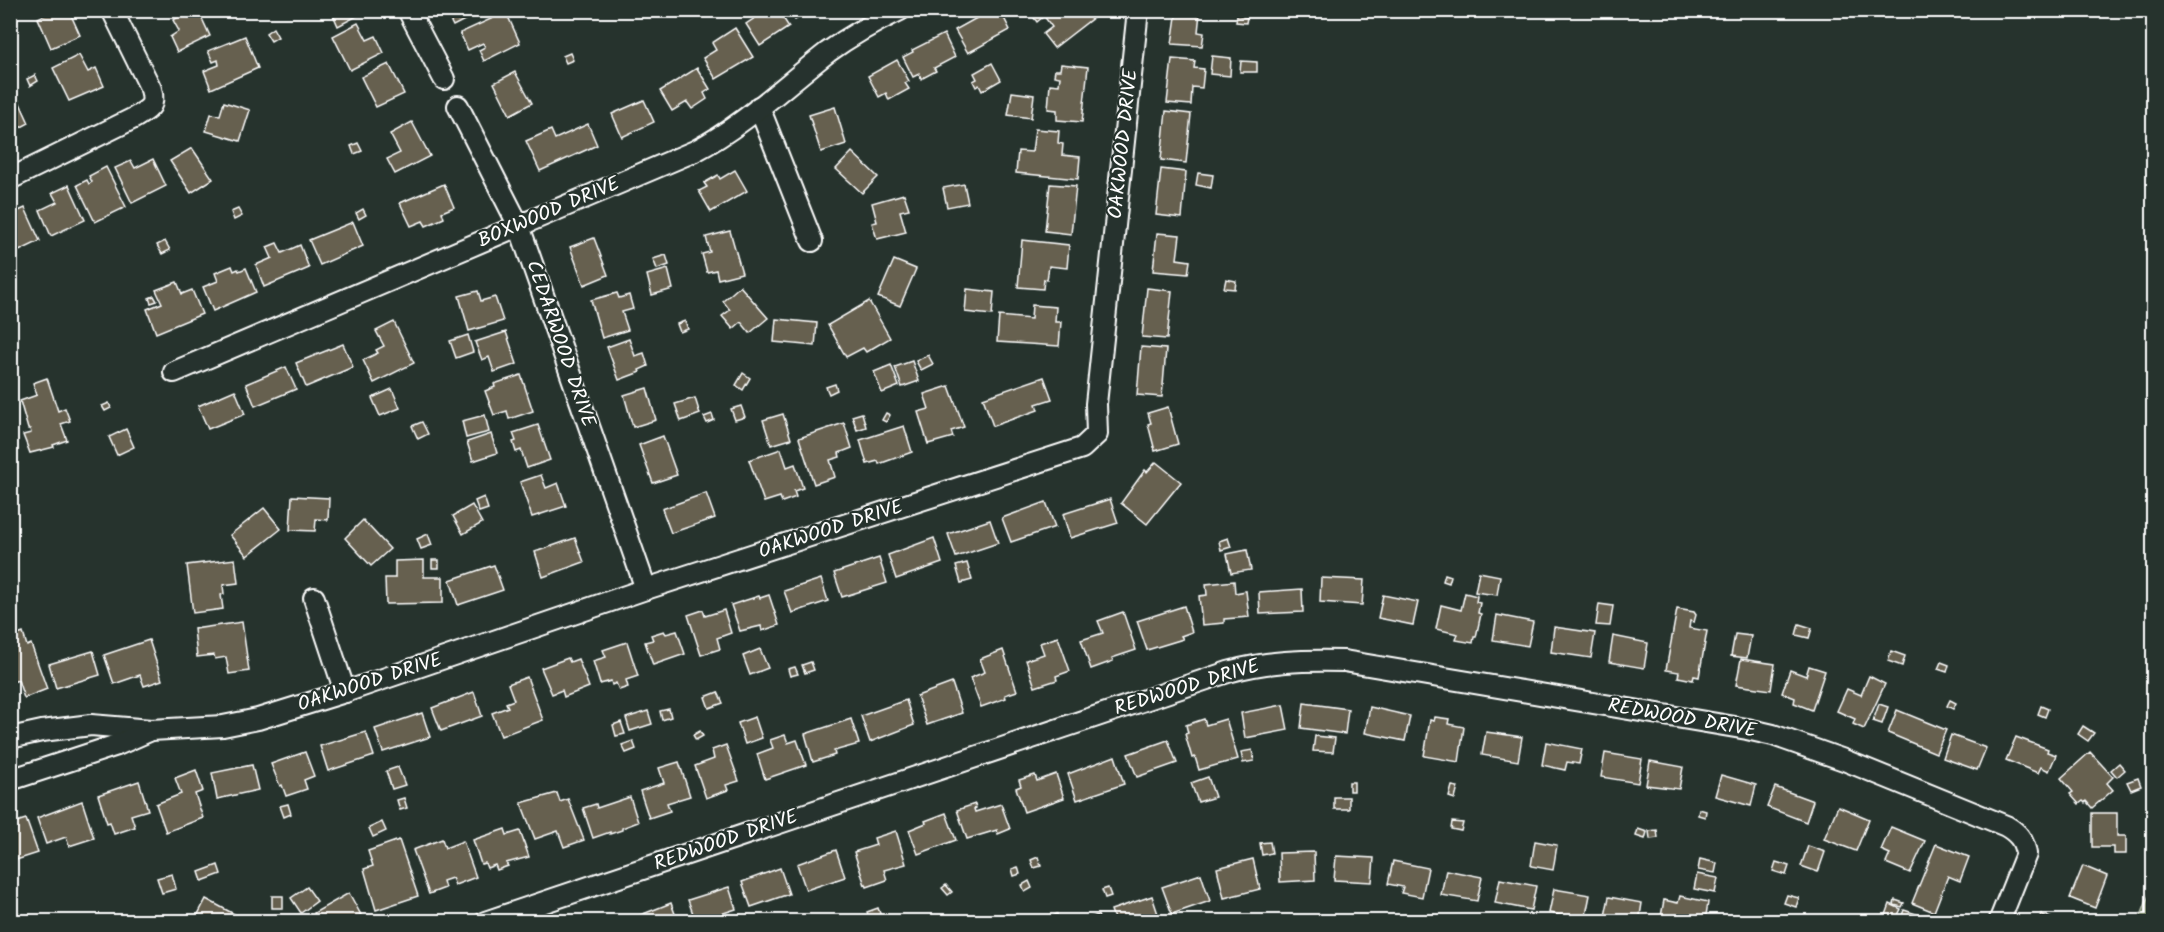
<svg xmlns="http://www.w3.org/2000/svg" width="2164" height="932" viewBox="0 0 2164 932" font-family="Kalam,sans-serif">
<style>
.green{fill:#627153;stroke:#b0b8a9;stroke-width:1.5}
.building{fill:#66604f;stroke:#fff;stroke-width:1.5}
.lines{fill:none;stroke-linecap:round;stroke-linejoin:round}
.street-casing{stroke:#fff;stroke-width:24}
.street{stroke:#26332d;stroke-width:20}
.labels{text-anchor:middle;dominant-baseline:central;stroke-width:4.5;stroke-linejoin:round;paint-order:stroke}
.street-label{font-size:20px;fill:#fff;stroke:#26332d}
</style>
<rect width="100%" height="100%" fill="#26332d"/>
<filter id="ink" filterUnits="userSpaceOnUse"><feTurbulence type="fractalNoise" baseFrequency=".0167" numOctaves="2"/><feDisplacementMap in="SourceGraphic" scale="12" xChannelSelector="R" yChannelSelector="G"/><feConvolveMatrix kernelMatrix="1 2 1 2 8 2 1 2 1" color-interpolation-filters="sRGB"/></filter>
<g filter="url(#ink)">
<path class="green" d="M 2153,885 L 2153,921 L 2139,921 Z"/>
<g class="building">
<path d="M 55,10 L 66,10 L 67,14 L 70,13 L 80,35 L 51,48 L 38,18 Z"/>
<path d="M 151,10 L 166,10 L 153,16 Z"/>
<path d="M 192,10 L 198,10 L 210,36 L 177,52 L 170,37 L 179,31 L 173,20 Z"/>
<path d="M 331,10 L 362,10 L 363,13 L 338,26 Z"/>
<path d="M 445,10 L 484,10 L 453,26 Z"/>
<path d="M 767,10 L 778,10 L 789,27 L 760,46 L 746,24 Z"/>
<path d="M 790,10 L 813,10 L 795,20 Z"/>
<path d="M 991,10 L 1000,10 L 1010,30 L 968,53 L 955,30 Z"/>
<path d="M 1028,10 L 1089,10 L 1094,17 L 1054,48 L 1043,34 L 1052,27 L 1044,16 L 1037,22 Z"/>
<path d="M 1177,10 L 1200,13 L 1198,32 L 1204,33 L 1202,46 L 1172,44 Z"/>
<path d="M 506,12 L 520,43 L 484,61 L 479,50 L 485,47 L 483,43 L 468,50 L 460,33 Z"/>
<path d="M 1237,15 L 1247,17 L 1246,23 L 1236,22 Z"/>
<path d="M 358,23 L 367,40 L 376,36 L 384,53 L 350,70 L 333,36 Z"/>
<path d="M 273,28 L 278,37 L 271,41 L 266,33 Z"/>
<path d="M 735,28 L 753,57 L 716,79 L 703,58 L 716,50 L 712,43 Z"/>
<path d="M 944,34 L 955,57 L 934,68 L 936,71 L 921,79 L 919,74 L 913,77 L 903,57 L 913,52 L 912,50 Z"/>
<path d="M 245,36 L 258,68 L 211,89 L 204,71 L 219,65 L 218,60 L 213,62 L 208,51 Z"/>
<path d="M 570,53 L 573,60 L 566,63 L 563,56 Z"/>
<path d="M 79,55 L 88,72 L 96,68 L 104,86 L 69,101 L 53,68 Z"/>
<path d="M 1212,56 L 1231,58 L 1230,76 L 1210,74 Z"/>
<path d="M 1172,59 L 1195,61 L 1194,68 L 1204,69 L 1202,88 L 1192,87 L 1191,105 L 1167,103 Z"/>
<path d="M 897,60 L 909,81 L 905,83 L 909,89 L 889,100 L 886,93 L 879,97 L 868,76 Z"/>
<path d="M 1241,61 L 1257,62 L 1257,72 L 1240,72 Z"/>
<path d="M 992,63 L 1001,80 L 982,91 L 979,85 L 976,87 L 973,81 L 977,79 L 974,73 Z"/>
<path d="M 389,64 L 404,94 L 376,107 L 361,77 Z"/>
<path d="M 1061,64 L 1088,67 L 1082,122 L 1057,120 L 1057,110 L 1048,109 L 1050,84 L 1059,85 L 1060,77 L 1054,76 L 1055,70 L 1060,70 Z"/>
<path d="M 697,68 L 710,89 L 704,93 L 707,99 L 692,109 L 687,102 L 672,111 L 660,91 Z"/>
<path d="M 515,72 L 532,103 L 510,115 L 494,83 Z"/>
<path d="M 35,75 L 38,81 L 30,86 L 27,79 Z"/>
<path d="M 14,90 L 29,123 L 14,131 L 10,125 L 10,92 Z"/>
<path d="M 1012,92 L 1034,95 L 1031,118 L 1008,115 Z"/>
<path d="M 644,100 L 654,122 L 622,137 L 612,114 Z"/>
<path d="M 224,102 L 250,110 L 240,141 L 206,131 L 211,114 L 220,115 Z"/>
<path d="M 835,107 L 846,144 L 821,152 L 809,115 Z"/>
<path d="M 1166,111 L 1191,114 L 1186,163 L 1161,160 Z"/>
<path d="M 412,122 L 430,156 L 395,174 L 387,159 L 400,153 L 390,134 Z"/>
<path d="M 588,124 L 597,145 L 540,171 L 526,141 L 551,130 L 555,139 Z"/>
<path d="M 1035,129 L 1059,131 L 1058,143 L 1063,144 L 1062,155 L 1080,157 L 1078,179 L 1016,173 L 1018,151 L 1032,152 Z"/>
<path d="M 358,143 L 362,151 L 354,154 L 351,146 Z"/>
<path d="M 192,148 L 213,179 L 191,193 L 170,161 Z"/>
<path d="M 852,152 L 878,177 L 862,193 L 836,169 Z"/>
<path d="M 153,159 L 166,186 L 132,203 L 115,168 L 131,161 L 135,168 Z"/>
<path d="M 106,167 L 126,207 L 95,222 L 77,185 L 87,180 L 89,184 L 92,182 L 89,176 Z"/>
<path d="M 1161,169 L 1186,172 L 1182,218 L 1156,215 Z"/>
<path d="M 735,170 L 747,191 L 711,212 L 699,191 L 707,187 L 704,183 L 718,175 L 720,179 Z"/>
<path d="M 1198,173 L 1213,175 L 1211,188 L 1196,185 Z"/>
<path d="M 444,184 L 454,207 L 442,212 L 444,218 L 426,226 L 423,221 L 411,226 L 400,203 Z"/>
<path d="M 964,184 L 968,203 L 947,207 L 943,188 Z"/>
<path d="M 1050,184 L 1076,186 L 1071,234 L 1045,231 Z"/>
<path d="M 69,185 L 85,220 L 51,236 L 40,210 L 57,202 L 52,193 Z"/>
<path d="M 904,194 L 909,209 L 900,211 L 906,232 L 877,239 L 872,223 L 877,222 L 872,203 Z"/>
<path d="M 25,208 L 40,241 L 17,252 L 10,239 L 10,215 Z"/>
<path d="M 238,209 L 242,216 L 234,220 L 231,212 Z"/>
<path d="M 363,209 L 366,215 L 359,219 L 356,213 Z"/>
<path d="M 353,222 L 363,246 L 320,265 L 309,240 Z"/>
<path d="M 730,231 L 742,273 L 718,279 L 716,270 L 707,272 L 702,254 L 710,252 L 706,237 Z"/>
<path d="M 1157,233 L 1180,235 L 1177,259 L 1190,261 L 1188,274 L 1153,271 Z"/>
<path d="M 594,238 L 608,275 L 584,285 L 570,247 Z"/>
<path d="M 1022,240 L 1069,245 L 1067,268 L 1049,266 L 1047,280 L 1044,279 L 1043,289 L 1018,287 Z"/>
<path d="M 165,241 L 170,250 L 162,254 L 157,245 Z"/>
<path d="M 277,243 L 282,253 L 300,245 L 309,268 L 264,287 L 256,265 L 272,258 L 267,247 Z"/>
<path d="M 666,255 L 669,265 L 657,269 L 653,259 Z"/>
<path d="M 894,260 L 916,269 L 900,306 L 878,297 Z"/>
<path d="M 232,266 L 234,271 L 238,269 L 239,271 L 246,268 L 256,292 L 213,311 L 203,287 L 218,281 L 215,273 Z"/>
<path d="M 668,269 L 673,289 L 652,295 L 647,275 Z"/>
<path d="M 1226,279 L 1236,281 L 1235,289 L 1224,288 Z"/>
<path d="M 177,282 L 182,294 L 192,290 L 202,314 L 156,333 L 147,309 L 162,303 L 156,290 Z"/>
<path d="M 740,286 L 768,318 L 750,333 L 741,322 L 733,329 L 722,316 L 730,310 L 723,301 Z"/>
<path d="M 1147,288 L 1172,291 L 1167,339 L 1142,337 Z"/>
<path d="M 967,289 L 994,292 L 992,315 L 965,312 Z"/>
<path d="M 478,291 L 481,301 L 495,297 L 503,321 L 469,331 L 459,296 Z"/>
<path d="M 617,293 L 619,298 L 629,295 L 633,309 L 622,312 L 628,330 L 602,338 L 591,300 Z"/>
<path d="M 154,296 L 157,301 L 151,303 L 149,298 Z"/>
<path d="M 869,301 L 890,338 L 866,352 L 863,348 L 846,357 L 828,325 Z"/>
<path d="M 1032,305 L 1056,307 L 1055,322 L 1061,322 L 1059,346 L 997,342 L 999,316 L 1031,319 Z"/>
<path d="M 776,319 L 817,323 L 815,346 L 774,342 Z"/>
<path d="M 685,321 L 688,329 L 680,332 L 677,324 Z"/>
<path d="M 394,322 L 414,363 L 374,383 L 363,360 L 378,353 L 376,350 L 384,346 L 376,331 Z"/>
<path d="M 506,332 L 517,364 L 494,372 L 489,357 L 482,360 L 475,342 Z"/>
<path d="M 468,335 L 473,352 L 456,358 L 450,341 Z"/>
<path d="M 629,339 L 635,356 L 644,353 L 648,366 L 639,370 L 640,372 L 619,380 L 607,347 Z"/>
<path d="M 343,344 L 353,367 L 306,387 L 296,363 Z"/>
<path d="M 1141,347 L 1166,349 L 1162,397 L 1137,395 Z"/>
<path d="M 928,355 L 933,364 L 921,370 L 916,361 Z"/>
<path d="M 912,361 L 919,381 L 902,387 L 895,367 Z"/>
<path d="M 891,365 L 899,386 L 882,393 L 874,372 Z"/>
<path d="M 286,367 L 296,389 L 255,406 L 246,384 Z"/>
<path d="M 743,373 L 750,378 L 743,390 L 736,385 Z"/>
<path d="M 521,375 L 533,411 L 509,419 L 507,411 L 494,415 L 485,391 L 495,387 L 494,384 Z"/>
<path d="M 1044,377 L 1052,399 L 1036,404 L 1038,410 L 993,426 L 983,398 Z"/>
<path d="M 47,378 L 58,411 L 65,408 L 70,421 L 61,424 L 67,440 L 53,445 L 54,447 L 30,453 L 23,435 L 31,433 L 30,429 L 28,429 L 20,401 L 37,395 L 33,383 Z"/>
<path d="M 835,384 L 837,390 L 829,394 L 826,387 Z"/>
<path d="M 949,386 L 964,427 L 951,431 L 953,437 L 928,444 L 918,412 L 929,409 L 924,394 Z"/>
<path d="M 647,388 L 656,420 L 633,427 L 624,395 Z"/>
<path d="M 392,389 L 400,408 L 380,416 L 372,398 Z"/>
<path d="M 235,390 L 245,414 L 208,429 L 198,406 Z"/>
<path d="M 695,398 L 700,414 L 681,421 L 675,404 Z"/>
<path d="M 109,403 L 111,408 L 105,411 L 102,406 Z"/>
<path d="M 741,406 L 745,417 L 735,420 L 731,409 Z"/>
<path d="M 1168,407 L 1178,444 L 1155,451 L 1148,424 L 1151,423 L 1148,413 Z"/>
<path d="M 862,413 L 866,427 L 857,430 L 852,416 Z"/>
<path d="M 886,413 L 890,415 L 886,422 L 882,420 Z"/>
<path d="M 712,414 L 714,420 L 707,423 L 704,417 Z"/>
<path d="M 783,414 L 791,439 L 771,445 L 763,420 Z"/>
<path d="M 485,415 L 489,432 L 466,438 L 462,421 Z"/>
<path d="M 422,422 L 428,434 L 418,439 L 412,426 Z"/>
<path d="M 844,423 L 852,448 L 839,453 L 840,457 L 830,460 L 835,477 L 814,484 L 799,438 Z"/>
<path d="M 538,425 L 550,460 L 527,468 L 521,450 L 516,452 L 513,442 L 516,441 L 513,433 Z"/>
<path d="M 904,426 L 912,452 L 879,464 L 878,461 L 867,464 L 860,440 Z"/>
<path d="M 126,429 L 134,447 L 117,455 L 109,437 Z"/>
<path d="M 491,434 L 497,453 L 473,461 L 467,442 Z"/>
<path d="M 663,436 L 677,475 L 653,483 L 639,445 Z"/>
<path d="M 781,449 L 787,467 L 795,464 L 803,488 L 794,491 L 796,497 L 782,502 L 780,497 L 764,502 L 749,460 Z"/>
<path d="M 1156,462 L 1181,482 L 1147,524 L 1121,503 L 1145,470 L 1147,472 Z"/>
<path d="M 541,475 L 546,488 L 558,483 L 566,506 L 532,517 L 520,482 Z"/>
<path d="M 706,493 L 715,518 L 671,533 L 662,509 Z"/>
<path d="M 292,496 L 329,498 L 328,520 L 316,519 L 315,531 L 290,530 Z"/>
<path d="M 484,497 L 488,509 L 479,512 L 475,501 Z"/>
<path d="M 1110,499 L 1118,523 L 1070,538 L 1063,514 Z"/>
<path d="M 1046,502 L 1055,527 L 1011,542 L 1002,518 Z"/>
<path d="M 472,505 L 482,523 L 463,534 L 453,516 Z"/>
<path d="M 264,508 L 281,529 L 247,556 L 230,535 Z"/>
<path d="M 363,520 L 390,549 L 371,566 L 345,538 Z"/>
<path d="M 990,520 L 998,543 L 956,557 L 948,534 Z"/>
<path d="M 428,534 L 432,545 L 421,549 L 417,539 Z"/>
<path d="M 575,538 L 584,562 L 543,577 L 535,552 Z"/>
<path d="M 934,538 L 942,563 L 896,579 L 888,555 Z"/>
<path d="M 1228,538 L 1231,547 L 1221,550 L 1219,541 Z"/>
<path d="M 1247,550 L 1251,570 L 1231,573 L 1227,554 Z"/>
<path d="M 879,558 L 887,583 L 842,597 L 834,573 Z"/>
<path d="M 235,559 L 238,583 L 223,585 L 224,594 L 221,595 L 223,609 L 193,613 L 187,565 Z"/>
<path d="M 424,560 L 424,577 L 443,577 L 443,603 L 386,604 L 385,578 L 395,578 L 395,561 Z"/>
<rect x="432" y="560" width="7" height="8"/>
<path d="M 967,563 L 972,580 L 961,583 L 956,566 Z"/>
<path d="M 494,565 L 503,590 L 458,605 L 450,580 Z"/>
<path d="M 1479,572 L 1500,576 L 1497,595 L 1475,592 Z"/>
<path d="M 1445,574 L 1451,576 L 1449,583 L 1443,581 Z"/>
<path d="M 1321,578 L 1364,580 L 1362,605 L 1320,602 Z"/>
<path d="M 821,579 L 828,601 L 792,613 L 784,591 Z"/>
<path d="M 1234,581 L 1235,593 L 1246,591 L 1249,617 L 1224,619 L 1224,623 L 1202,625 L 1199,596 L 1207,595 L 1206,584 Z"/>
<path d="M 1302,589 L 1303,612 L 1260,614 L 1259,592 Z"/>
<path d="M 1465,593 L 1477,596 L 1476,602 L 1480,603 L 1478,613 L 1481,614 L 1476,637 L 1474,637 L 1473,643 L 1456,640 L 1458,634 L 1436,629 L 1441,605 L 1461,610 Z"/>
<path d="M 769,595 L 779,625 L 762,631 L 761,626 L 740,631 L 731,605 L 759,596 L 760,598 Z"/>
<path d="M 1383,595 L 1418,602 L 1413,625 L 1378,618 Z"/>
<path d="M 1599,604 L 1613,606 L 1610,626 L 1596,625 Z"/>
<path d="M 1184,606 L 1192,632 L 1181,636 L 1183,639 L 1147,650 L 1137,621 Z"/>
<path d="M 1677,609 L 1694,612 L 1696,615 L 1694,622 L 1690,621 L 1689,628 L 1707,631 L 1699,677 L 1694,676 L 1693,680 L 1678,677 L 1679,672 L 1666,670 Z"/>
<path d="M 703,610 L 705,616 L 724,610 L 731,633 L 717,638 L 720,649 L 701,655 L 688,615 Z"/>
<path d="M 1123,612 L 1136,650 L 1112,658 L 1113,661 L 1091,669 L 1081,640 L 1103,633 L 1098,621 Z"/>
<path d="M 1497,615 L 1533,622 L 1528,646 L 1493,640 Z"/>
<path d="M 242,622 L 249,671 L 229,674 L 226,657 L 215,659 L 214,655 L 197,657 L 194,629 Z"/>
<path d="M 1799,624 L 1812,628 L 1809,638 L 1796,635 Z"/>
<path d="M 1554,627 L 1595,633 L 1591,658 L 1551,652 Z"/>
<path d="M 664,631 L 666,634 L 677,631 L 685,654 L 653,665 L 645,642 L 653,640 L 651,635 Z"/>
<path d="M 23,633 L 27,646 L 31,644 L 47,689 L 24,698 L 18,680 L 10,683 L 10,638 Z"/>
<path d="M 1735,634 L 1751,636 L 1747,658 L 1731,656 Z"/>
<path d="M 1613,636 L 1648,643 L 1644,668 L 1609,662 Z"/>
<path d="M 1058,637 L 1070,671 L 1056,676 L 1057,680 L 1035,687 L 1026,660 L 1044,654 L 1040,643 Z"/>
<path d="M 149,640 L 162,680 L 144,686 L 140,675 L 114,684 L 104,655 Z"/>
<path d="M 627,642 L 638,676 L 626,680 L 628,687 L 619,690 L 616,683 L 612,685 L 611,681 L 600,684 L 593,661 L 606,657 L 603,650 Z"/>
<path d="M 760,649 L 768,668 L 750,675 L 743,656 Z"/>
<path d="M 1003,650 L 1017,691 L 1005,695 L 1006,698 L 981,707 L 970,678 L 985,672 L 980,659 Z"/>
<path d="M 93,651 L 100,675 L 56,688 L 49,664 Z"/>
<path d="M 1891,651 L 1905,656 L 1902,666 L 1888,661 Z"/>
<path d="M 568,658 L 570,662 L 578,659 L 589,687 L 564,697 L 562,690 L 552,694 L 541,668 Z"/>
<path d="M 1741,659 L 1775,664 L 1771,690 L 1736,685 Z"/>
<path d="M 811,662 L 814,670 L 805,673 L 802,665 Z"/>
<path d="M 1941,662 L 1949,665 L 1947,672 L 1938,669 Z"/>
<path d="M 1809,666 L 1825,671 L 1812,710 L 1794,703 L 1795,698 L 1782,693 L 1790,670 L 1806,676 Z"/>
<path d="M 795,667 L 798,674 L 790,676 L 788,669 Z"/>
<path d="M 1869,676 L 1885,684 L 1864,729 L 1853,724 L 1855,719 L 1837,711 L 1847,689 L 1861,695 Z"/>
<path d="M 527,677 L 543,720 L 501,736 L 492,713 L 508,707 L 506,703 L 514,700 L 508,684 Z"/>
<path d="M 952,683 L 962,713 L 927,725 L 917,696 Z"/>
<path d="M 474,692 L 482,716 L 441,731 L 432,708 Z"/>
<path d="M 718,692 L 723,703 L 709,708 L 705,697 Z"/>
<path d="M 906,700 L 914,725 L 870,742 L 861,716 Z"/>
<path d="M 1950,700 L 1956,703 L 1953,709 L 1947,706 Z"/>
<path d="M 1304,703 L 1348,709 L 1345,734 L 1301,728 Z"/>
<path d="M 1879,704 L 1888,707 L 1882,724 L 1873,721 Z"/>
<path d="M 1283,705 L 1288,730 L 1245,738 L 1241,713 Z"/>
<path d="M 2041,706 L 2048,709 L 2045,717 L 2038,714 Z"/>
<path d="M 1370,707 L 1410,716 L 1405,741 L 1365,733 Z"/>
<path d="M 669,709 L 671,717 L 662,720 L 660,711 Z"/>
<path d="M 1897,710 L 1946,730 L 1936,753 L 1888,733 Z"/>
<path d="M 648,711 L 652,724 L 630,731 L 626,718 Z"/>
<path d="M 422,713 L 430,737 L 383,752 L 375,729 Z"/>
<path d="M 755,717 L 762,738 L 745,744 L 738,723 Z"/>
<path d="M 1435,717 L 1449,719 L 1448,724 L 1464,727 L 1459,762 L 1424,756 L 1430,720 L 1434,721 Z"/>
<path d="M 851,719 L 859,744 L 834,751 L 835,755 L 813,762 L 805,734 Z"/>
<path d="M 1204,719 L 1206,725 L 1226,719 L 1238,759 L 1199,770 L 1195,757 L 1192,758 L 1185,734 L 1188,733 L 1186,725 Z"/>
<path d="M 621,722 L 625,734 L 616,736 L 613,725 Z"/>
<path d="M 2083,726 L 2094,733 L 2088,741 L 2078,734 Z"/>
<path d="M 700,731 L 703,736 L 696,740 L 693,735 Z"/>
<path d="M 366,732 L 374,756 L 328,771 L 320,746 Z"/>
<path d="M 1486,732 L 1522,737 L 1518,761 L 1482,755 Z"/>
<path d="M 785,735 L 788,743 L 797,740 L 806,765 L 765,779 L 757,754 L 773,748 L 770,740 Z"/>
<path d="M 1951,735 L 1986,748 L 1977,770 L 1943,758 Z"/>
<path d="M 1315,736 L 1335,738 L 1333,752 L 1313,751 Z"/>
<path d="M 2016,737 L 2048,749 L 2047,752 L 2056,755 L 2049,771 L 2041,767 L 2038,773 L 2006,760 Z"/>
<path d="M 1168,740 L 1177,763 L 1137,777 L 1128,754 Z"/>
<path d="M 633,741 L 636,749 L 626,753 L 622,745 Z"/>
<path d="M 1546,742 L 1582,749 L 1579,764 L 1567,762 L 1565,770 L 1542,765 Z"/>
<path d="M 726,745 L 739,781 L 726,785 L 728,790 L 706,798 L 695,766 L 714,759 L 712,750 Z"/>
<path d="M 1252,750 L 1254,761 L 1243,763 L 1241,752 Z"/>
<path d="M 305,752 L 314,776 L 304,780 L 307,789 L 286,796 L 282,785 L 280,786 L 271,764 Z"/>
<path d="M 2090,752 L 2113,777 L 2107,783 L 2113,790 L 2092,808 L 2086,801 L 2085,803 L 2083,801 L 2079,804 L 2070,794 L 2073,792 L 2061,778 Z"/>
<path d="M 1605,753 L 1642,759 L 1638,783 L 1601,777 Z"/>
<path d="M 1115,756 L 1124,784 L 1077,800 L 1068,774 Z"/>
<path d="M 1650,761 L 1683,767 L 1679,789 L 1646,785 Z"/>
<path d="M 679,762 L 690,796 L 667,803 L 670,811 L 649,818 L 640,791 L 664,783 L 659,768 Z"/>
<path d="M 2119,763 L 2125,770 L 2117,777 L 2111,770 Z"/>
<path d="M 252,765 L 258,790 L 217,799 L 212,773 Z"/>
<path d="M 398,767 L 405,785 L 392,789 L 386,771 Z"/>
<path d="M 196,770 L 203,791 L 195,794 L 203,818 L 166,832 L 156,804 L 181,794 L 175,778 Z"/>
<path d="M 1056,774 L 1064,798 L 1024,812 L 1016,788 L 1021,786 L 1019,780 L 1035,775 L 1037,781 Z"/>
<path d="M 1721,775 L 1756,785 L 1751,806 L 1715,796 Z"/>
<path d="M 1208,777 L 1215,797 L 1198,802 L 1191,783 Z"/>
<path d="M 2138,778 L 2141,786 L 2131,790 L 2127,782 Z"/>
<path d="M 139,781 L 148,810 L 131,815 L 135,827 L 114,834 L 110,822 L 107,823 L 98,795 Z"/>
<rect x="1349" y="782" width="5" height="9"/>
<path d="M 1452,786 L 1458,787 L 1455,799 L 1449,797 Z"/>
<path d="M 1775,787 L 1813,801 L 1806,822 L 1767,807 Z"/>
<path d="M 557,793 L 560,802 L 568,799 L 584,840 L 564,847 L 558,831 L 535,839 L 521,803 Z"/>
<path d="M 630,797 L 638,822 L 622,828 L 622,830 L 610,834 L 610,832 L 593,838 L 583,808 L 596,804 L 597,808 Z"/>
<rect x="1334" y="797" width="15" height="12"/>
<path d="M 404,798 L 407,808 L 400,810 L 397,800 Z"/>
<path d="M 82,801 L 94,838 L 69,846 L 66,837 L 46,844 L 37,818 Z"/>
<path d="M 288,804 L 291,814 L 284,817 L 280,806 Z"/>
<path d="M 975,804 L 976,808 L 974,809 L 975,812 L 1001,804 L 1010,829 L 998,834 L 997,830 L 967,839 L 957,810 Z"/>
<path d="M 1838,806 L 1869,819 L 1856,851 L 1824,839 Z"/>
<path d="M 1699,809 L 1706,811 L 1705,817 L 1698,815 Z"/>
<path d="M 946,813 L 956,840 L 918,854 L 909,830 L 926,823 L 925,821 Z"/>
<path d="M 2092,813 L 2117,813 L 2117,836 L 2126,836 L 2126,854 L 2114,854 L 2114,847 L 2092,847 Z"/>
<path d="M 26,819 L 38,853 L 10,862 L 10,824 Z"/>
<path d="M 382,822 L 386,831 L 373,837 L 369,828 Z"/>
<path d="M 1452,822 L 1463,823 L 1461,831 L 1451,829 Z"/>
<path d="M 1891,827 L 1925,841 L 1910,873 L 1886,863 L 1890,854 L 1881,850 Z"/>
<path d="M 505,829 L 507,835 L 520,831 L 529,857 L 506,863 L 508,866 L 497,870 L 495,865 L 487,868 L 485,863 L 481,864 L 473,840 Z"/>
<path d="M 1638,829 L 1647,832 L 1645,839 L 1636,836 Z"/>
<path d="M 1657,830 L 1658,838 L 1650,839 L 1649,831 Z"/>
<path d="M 896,831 L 906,864 L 884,870 L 887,880 L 867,887 L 866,884 L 865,885 L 854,852 L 876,845 L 874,838 Z"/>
<path d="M 442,839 L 445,848 L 463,841 L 476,877 L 455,885 L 452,878 L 443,881 L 445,888 L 429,894 L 413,850 Z"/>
<path d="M 399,840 L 418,896 L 376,910 L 364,869 L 373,866 L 368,851 Z"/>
<path d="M 1535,841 L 1557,845 L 1553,870 L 1531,866 Z"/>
<path d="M 1270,842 L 1272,853 L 1262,855 L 1260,843 Z"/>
<path d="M 1936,844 L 1969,857 L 1960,881 L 1948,876 L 1934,912 L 1912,903 Z"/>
<path d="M 1808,846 L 1825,852 L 1818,872 L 1801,866 Z"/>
<path d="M 836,850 L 845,877 L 806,890 L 797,864 Z"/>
<path d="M 1314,852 L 1315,880 L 1280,882 L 1279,853 Z"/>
<path d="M 1336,856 L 1374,858 L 1372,882 L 1334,880 Z"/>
<path d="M 1038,857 L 1041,866 L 1034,868 L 1031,860 Z"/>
<path d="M 1253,859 L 1260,889 L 1224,898 L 1217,868 Z"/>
<path d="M 1700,859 L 1717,863 L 1715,873 L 1698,870 Z"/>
<path d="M 1393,861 L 1428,868 L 1422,897 L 1401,893 L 1403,887 L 1388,884 Z"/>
<path d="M 1776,862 L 1789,866 L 1786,875 L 1773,871 Z"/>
<path d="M 218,865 L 221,874 L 202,881 L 199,872 Z"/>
<path d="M 2083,866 L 2107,876 L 2095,908 L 2070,898 Z"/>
<path d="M 1018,867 L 1020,874 L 1014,876 L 1012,869 Z"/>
<path d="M 780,868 L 789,894 L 751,907 L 742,882 Z"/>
<path d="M 1446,870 L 1482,877 L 1477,901 L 1441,895 Z"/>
<path d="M 172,874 L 176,889 L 162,893 L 157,878 Z"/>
<path d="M 1201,874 L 1210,901 L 1172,914 L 1162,887 Z"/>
<path d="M 1697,874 L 1718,878 L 1715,893 L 1694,889 Z"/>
<path d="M 1500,879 L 1536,886 L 1531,910 L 1495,903 Z"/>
<path d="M 1029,881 L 1032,888 L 1025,892 L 1022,885 Z"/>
<path d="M 946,885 L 952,892 L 948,895 L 942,888 Z"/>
<path d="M 307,887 L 317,901 L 301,913 L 291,898 Z"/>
<path d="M 729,887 L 736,909 L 696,922 L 688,900 Z"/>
<path d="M 1108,888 L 1111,896 L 1105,898 L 1102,890 Z"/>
<path d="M 1554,889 L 1590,895 L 1585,920 L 1549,913 Z"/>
<path d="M 349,893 L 361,915 L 350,922 L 319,922 L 314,913 Z"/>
<path d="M 1787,895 L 1799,898 L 1796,907 L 1784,903 Z"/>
<rect x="272" y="896" width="11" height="12"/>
<path d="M 1152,896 L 1160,920 L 1155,922 L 1115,922 L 1111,910 Z"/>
<path d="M 1680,896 L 1708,902 L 1705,922 L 1660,922 L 1664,900 L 1678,903 Z"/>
<path d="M 1609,897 L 1642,903 L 1639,922 L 1604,921 Z"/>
<path d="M 206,899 L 247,921 L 246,922 L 194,922 Z"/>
<path d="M 1895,900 L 1904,903 L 1902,907 L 1894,905 Z"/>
<path d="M 671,903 L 678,922 L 634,922 L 633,918 Z"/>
<path d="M 1890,904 L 1901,909 L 1896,919 L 1886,915 Z"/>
<path d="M 878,908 L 882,919 L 870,922 L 867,912 Z"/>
<path d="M 1904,910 L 1919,915 L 1917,922 L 1900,921 Z"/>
<path d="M 19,913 L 22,921 L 13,922 L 11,916 Z"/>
<path d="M 1057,914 L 1061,922 L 1050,922 L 1049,918 Z"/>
<path d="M 1753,914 L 1762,917 L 1761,922 L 1751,922 Z"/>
<path d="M 2041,914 L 2060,922 L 2038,922 Z"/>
<path d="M 1098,915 L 1100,922 L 1079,922 Z"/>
<path d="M 1718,916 L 1738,922 L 1716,922 Z"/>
</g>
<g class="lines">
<defs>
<g id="street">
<path d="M 408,10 L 444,79"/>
<path d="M 458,106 L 519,226 L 646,589"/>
<path d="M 759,107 L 812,241"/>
<path d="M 10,179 L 134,118 C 148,109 156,108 151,89 L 112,10"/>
<path d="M 174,372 L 695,151 C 744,125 784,86 828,52 C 850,36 875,22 900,10"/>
<path d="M 314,598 L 345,692"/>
<path d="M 10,738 L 42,731 L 91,725 L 151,730 L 223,726 L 258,719 L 345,692 L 646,589 L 1082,448 L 1097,434 L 1096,404 L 1138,10"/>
<path d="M 10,780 L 117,745 L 149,731"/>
<path d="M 485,922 L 1228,672 C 1268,661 1302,660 1344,661 L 1747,729 L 1773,735 L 1844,760 L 2006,826 C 2018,833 2024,840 2026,854 L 1999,922"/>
</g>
</defs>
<use href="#street" class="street-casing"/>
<use href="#street" class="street"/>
</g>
</g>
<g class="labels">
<g class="street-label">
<text transform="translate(1124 144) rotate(-84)">OAKWOOD DRIVE</text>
<text transform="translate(549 213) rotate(-23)">BOXWOOD DRIVE</text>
<text transform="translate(560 344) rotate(71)">CEDARWOOD DRIVE</text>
<text transform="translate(831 530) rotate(-18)">OAKWOOD DRIVE</text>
<text transform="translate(370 683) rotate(-18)">OAKWOOD DRIVE</text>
<text transform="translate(1187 688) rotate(-17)">REDWOOD DRIVE</text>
<text transform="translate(1682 719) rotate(10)">REDWOOD DRIVE</text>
<text transform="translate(726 841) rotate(-19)">REDWOOD DRIVE</text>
</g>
</g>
<rect width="2164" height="932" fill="none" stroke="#26332d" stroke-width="36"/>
<rect x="18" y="18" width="2128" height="896" fill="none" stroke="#fff" stroke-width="2" filter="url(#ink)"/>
</svg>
